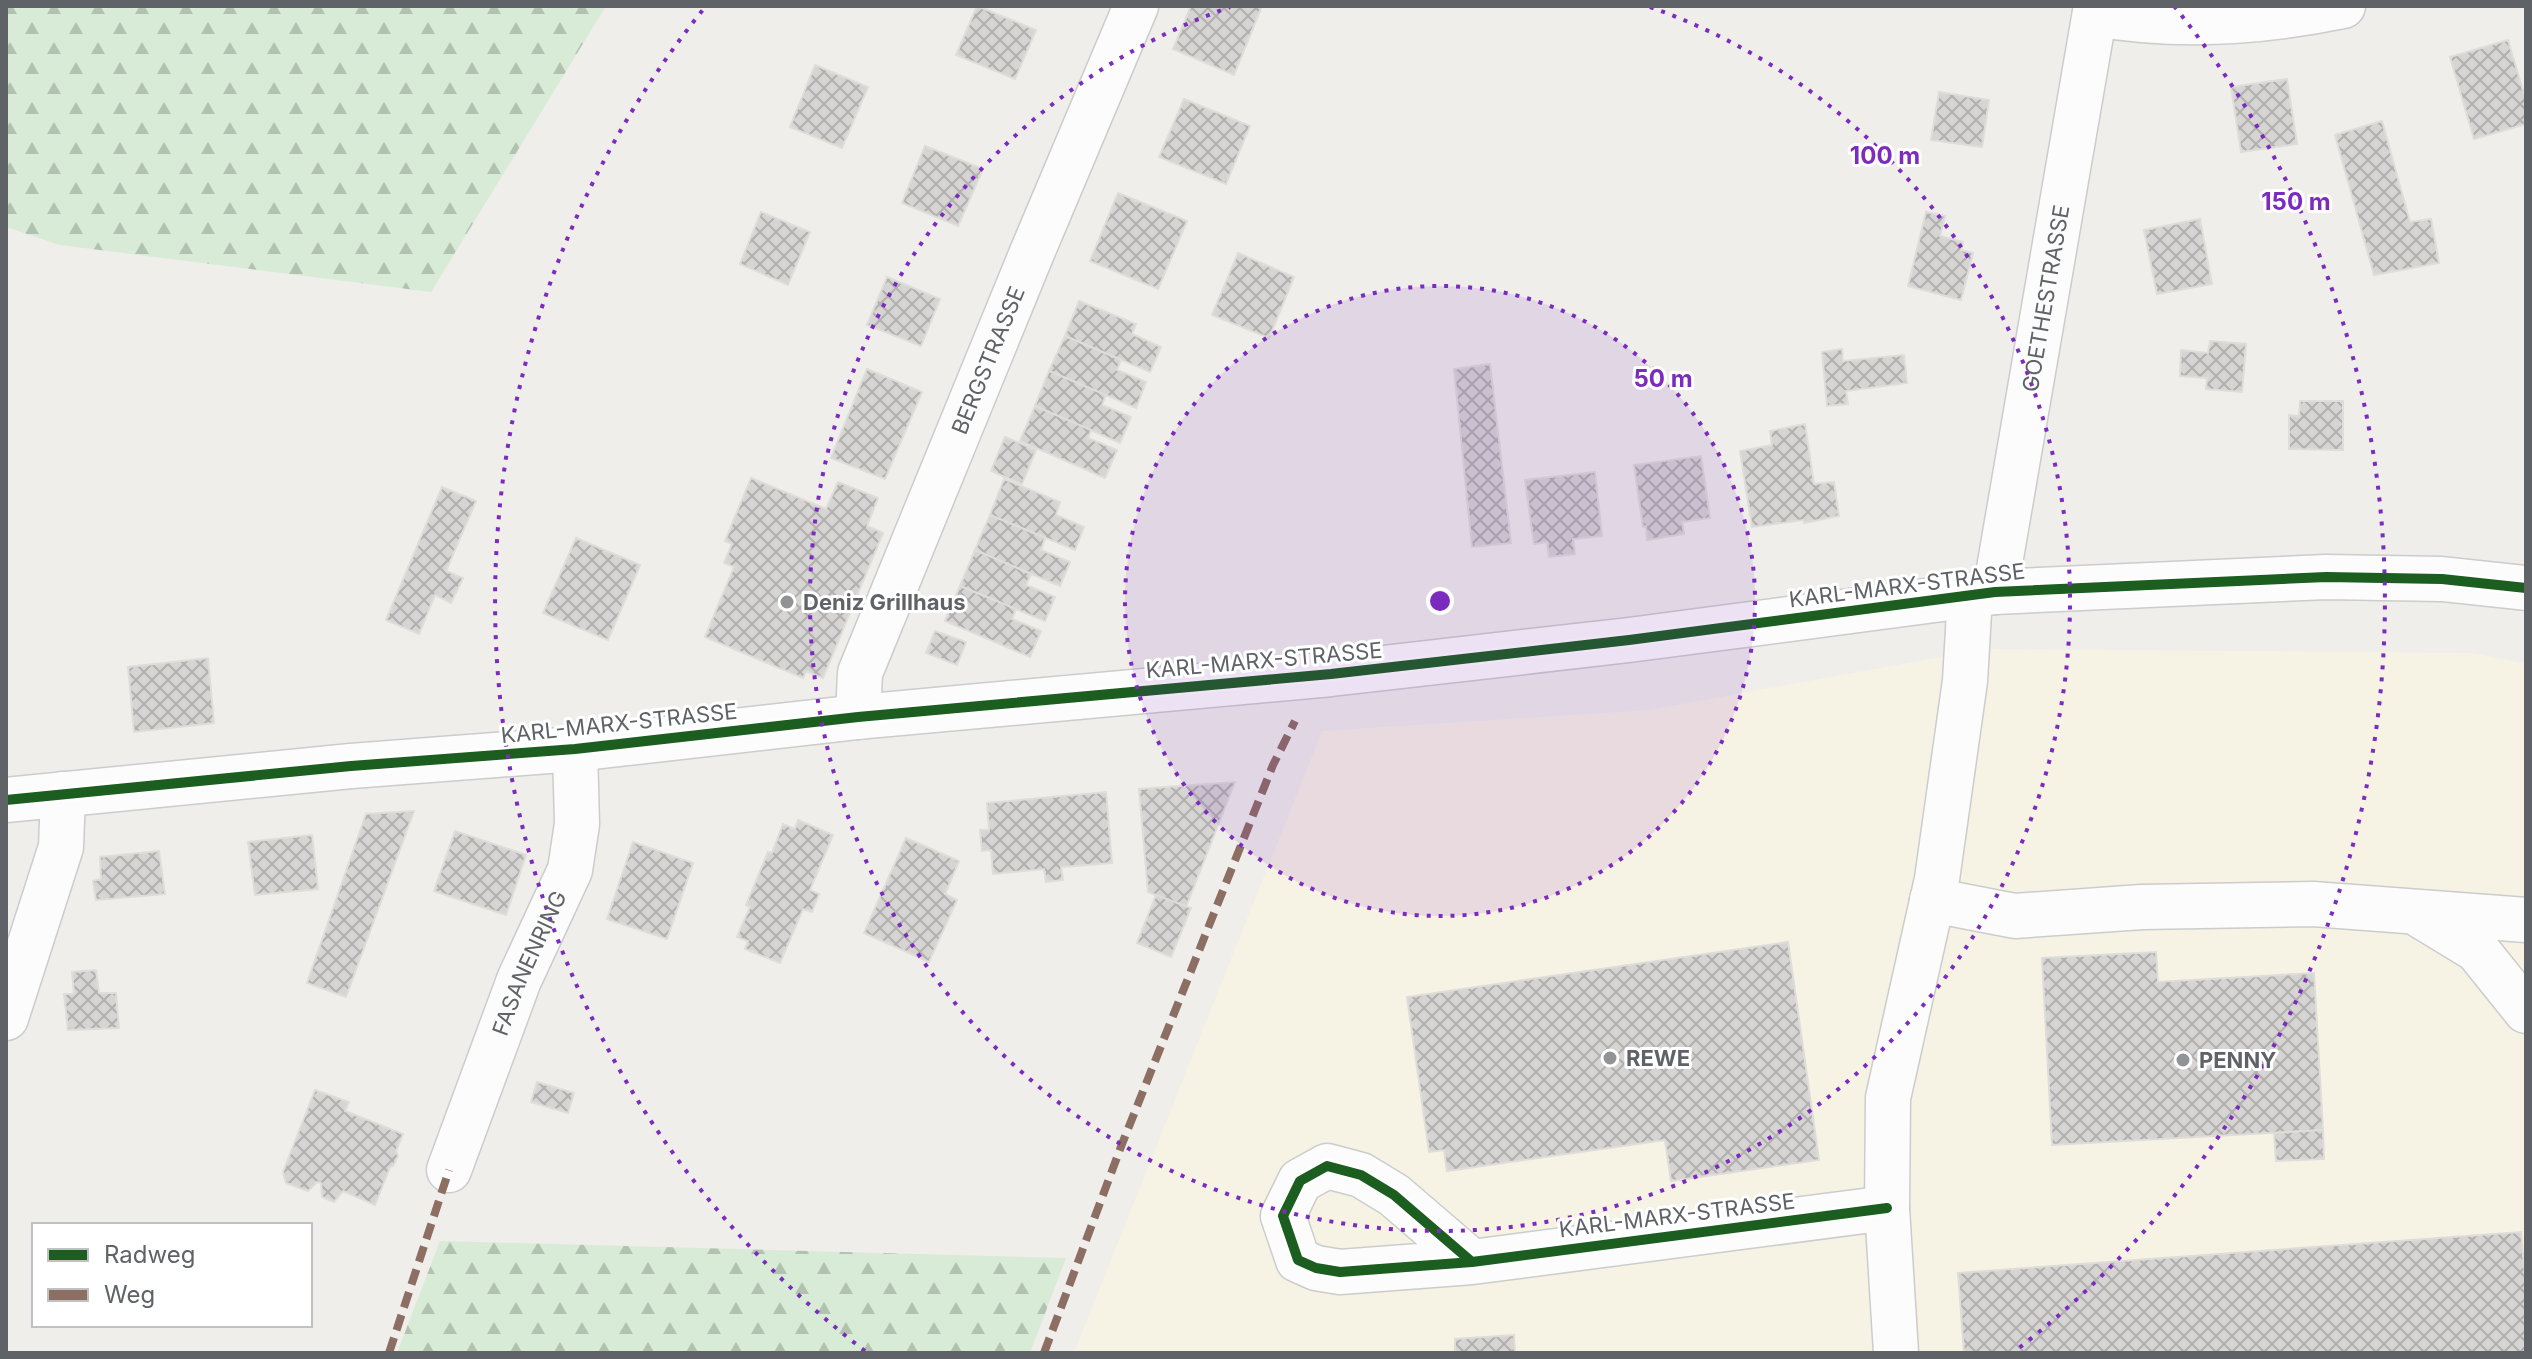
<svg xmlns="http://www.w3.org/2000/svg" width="2532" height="1359" viewBox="0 0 2532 1359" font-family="Inter,sans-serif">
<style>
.commercial{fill:#f7f3e4}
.forest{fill:url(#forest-firs)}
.building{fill:url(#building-cross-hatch);stroke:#deddd9;stroke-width:2}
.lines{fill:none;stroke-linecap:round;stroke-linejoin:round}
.minor-casing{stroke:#cbcccc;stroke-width:47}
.minor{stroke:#fdfcfc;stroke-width:44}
.quiet{stroke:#8d6e63;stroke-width:8;stroke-dasharray:16 8;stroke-linecap:butt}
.cycleway-casing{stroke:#fff;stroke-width:15}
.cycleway{stroke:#1b5e20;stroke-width:10}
.ring{fill:none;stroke:#7b2cbf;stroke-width:4;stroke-dasharray:4 8}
.poi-dot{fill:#919496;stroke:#fff;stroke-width:3}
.labels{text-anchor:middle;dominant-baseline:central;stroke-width:6;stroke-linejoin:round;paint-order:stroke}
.street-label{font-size:22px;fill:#5f6368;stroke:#fff}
.poi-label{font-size:22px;font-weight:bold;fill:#5f6368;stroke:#fff;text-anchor:start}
.centre{fill:#7b2cbf;stroke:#fff;stroke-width:4}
.ring-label{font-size:24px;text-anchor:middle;font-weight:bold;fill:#7b2cbf;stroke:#fff;stroke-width:6;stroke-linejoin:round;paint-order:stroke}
</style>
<defs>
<pattern id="forest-firs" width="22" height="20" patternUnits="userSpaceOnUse" patternTransform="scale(2)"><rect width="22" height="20" fill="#d8ebd6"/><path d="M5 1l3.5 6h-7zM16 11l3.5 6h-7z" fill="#b2c2b1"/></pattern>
<pattern id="building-cross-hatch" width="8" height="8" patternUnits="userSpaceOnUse" patternTransform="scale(2)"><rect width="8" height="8" fill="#d6d5d3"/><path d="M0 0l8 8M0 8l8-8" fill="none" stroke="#b1b0af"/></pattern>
</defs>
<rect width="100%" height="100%" fill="#efeeea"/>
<path class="commercial" d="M 1987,649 L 2472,653 L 2526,664 L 2526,1353 L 1074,1353 L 1322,731 L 1648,710 Z"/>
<g class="forest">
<path d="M 6,6 L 606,6 L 431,292 L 60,245 L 6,227 Z"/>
<path d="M 440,1241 L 1066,1258 L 1030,1353 L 397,1353 Z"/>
</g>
<g class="building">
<path d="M 977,6 L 1036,30 L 1015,79 L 956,55 Z"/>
<path d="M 1191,6 L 1262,6 L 1234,75 L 1173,49 Z"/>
<path d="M 2508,40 L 2526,101 L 2526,124 L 2474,139 L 2450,57 Z"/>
<path d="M 815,65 L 868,87 L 842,148 L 790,127 Z"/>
<path d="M 2287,79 L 2297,144 L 2241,152 L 2231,87 Z"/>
<path d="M 1939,92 L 1989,100 L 1982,147 L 1931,140 Z"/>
<path d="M 1184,99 L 1250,126 L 1226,184 L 1159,157 Z"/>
<path d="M 2382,121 L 2410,222 L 2431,219 L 2439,263 L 2374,275 L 2335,135 Z"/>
<path d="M 925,146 L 983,169 L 958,226 L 902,203 Z"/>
<path d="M 1118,193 L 1187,221 L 1158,289 L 1090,261 Z"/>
<path d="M 761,212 L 810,232 L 788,285 L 740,264 Z"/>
<path d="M 1926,212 L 1945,216 L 1940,236 L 1963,242 L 1961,250 L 1973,253 L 1961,300 L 1908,286 Z"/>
<path d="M 2200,219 L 2212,284 L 2157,294 L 2144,230 Z"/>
<path d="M 1238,253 L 1294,277 L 1269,338 L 1212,315 Z"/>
<path d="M 887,277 L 940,299 L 921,346 L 867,325 Z"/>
<path d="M 1079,301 L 1136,324 L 1132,334 L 1161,347 L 1150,372 L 1065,336 Z"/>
<path d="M 1065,336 L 1121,360 L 1117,370 L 1146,382 L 1136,408 L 1049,371 Z"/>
<path d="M 2210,341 L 2246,344 L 2242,392 L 2206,389 L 2207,378 L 2180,376 L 2181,350 L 2208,353 Z"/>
<path d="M 1842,349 L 1843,361 L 1904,355 L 1907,383 L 1846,391 L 1848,404 L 1827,406 L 1822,352 Z"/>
<path d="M 1490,364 L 1511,543 L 1472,547 L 1454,369 Z"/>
<path d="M 867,369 L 922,392 L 885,479 L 831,458 Z"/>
<path d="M 1049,371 L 1106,395 L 1102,405 L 1131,417 L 1120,443 L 1035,406 Z"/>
<path d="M 2300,401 L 2343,401 L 2343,450 L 2289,449 L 2289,415 L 2299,416 Z"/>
<path d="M 1035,406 L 1091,430 L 1088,438 L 1117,450 L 1105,478 L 1020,441 Z"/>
<path d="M 1805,424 L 1814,484 L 1834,482 L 1839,516 L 1804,523 L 1803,520 L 1752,527 L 1740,451 L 1772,445 L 1770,431 Z"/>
<path d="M 1005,437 L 1036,450 L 1022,484 L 991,471 Z"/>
<path d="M 1701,456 L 1710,518 L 1682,522 L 1684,534 L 1647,540 L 1646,526 L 1643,527 L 1634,465 Z"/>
<path d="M 1595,472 L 1602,536 L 1573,539 L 1575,554 L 1549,557 L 1547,542 L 1534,544 L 1525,480 Z"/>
<path d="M 751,478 L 826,509 L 838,482 L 878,498 L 867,526 L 883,533 L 823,678 L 806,671 L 803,678 L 705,637 L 734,567 L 724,563 L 732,544 L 725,541 Z"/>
<path d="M 1004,479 L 1060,502 L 1056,515 L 1084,527 L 1075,550 L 990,515 Z"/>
<path d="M 442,487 L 476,501 L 446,571 L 463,578 L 451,603 L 435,595 L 419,634 L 386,620 Z"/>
<path d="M 990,515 L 1045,538 L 1041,550 L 1070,562 L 1060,586 L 975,550 Z"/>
<path d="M 576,538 L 640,565 L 608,640 L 543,613 Z"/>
<path d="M 975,550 L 1031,574 L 1026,585 L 1055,597 L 1045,621 L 960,586 Z"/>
<path d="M 960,586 L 1016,609 L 1012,619 L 1041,631 L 1030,657 L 945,621 Z"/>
<path d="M 935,631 L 966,642 L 957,665 L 926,653 Z"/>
<path d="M 208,658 L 214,723 L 134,732 L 128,667 Z"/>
<path d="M 1235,782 L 1186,907 L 1148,892 L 1139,789 Z"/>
<path d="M 1106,792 L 1112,863 L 1061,867 L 1063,880 L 1046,882 L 1044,869 L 993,874 L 991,850 L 982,851 L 980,830 L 989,830 L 987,803 Z"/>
<path d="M 414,811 L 346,997 L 307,983 L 366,814 Z"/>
<path d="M 798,820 L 833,835 L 810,890 L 819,894 L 812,912 L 803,909 L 780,963 L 745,949 L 748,941 L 737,937 L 750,907 L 746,905 L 768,852 L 772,853 L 783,824 L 795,829 Z"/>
<path d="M 455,831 L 526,855 L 506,915 L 434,891 Z"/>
<path d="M 312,835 L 318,889 L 255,895 L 248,842 Z"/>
<path d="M 906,838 L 959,861 L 945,894 L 957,900 L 929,962 L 864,933 Z"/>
<path d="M 633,842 L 693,863 L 667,939 L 607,919 Z"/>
<path d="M 159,851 L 165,894 L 96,900 L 93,881 L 101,879 L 100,857 Z"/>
<path d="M 1156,895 L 1191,908 L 1171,957 L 1137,943 Z"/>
<path d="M 1788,942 L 1819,1160 L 1671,1181 L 1665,1140 L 1447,1171 L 1444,1150 L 1429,1152 L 1407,997 Z"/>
<path d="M 2156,952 L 2158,982 L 2314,973 L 2323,1130 L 2052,1145 L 2042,958 Z"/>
<path d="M 96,970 L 99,993 L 116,993 L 119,1028 L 68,1030 L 64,994 L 74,994 L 72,972 Z"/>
<path d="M 537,1082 L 574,1093 L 568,1113 L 531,1102 Z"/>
<path d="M 315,1090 L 349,1102 L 345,1111 L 403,1134 L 396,1151 L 398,1156 L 393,1166 L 390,1167 L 375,1205 L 343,1191 L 334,1202 L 322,1197 L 321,1183 L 317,1182 L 308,1191 L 286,1183 L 283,1172 Z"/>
<path d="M 2323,1130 L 2324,1159 L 2276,1161 L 2274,1133 Z"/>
<path d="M 2521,1232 L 2526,1288 L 2526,1353 L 1964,1353 L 1958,1273 Z"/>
<path d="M 1514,1335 L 1515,1353 L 1455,1353 L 1455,1339 Z"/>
</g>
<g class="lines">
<defs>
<g id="minor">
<path d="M 2095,14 C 2177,28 2261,23 2343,6"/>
<path id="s1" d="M 1995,592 L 2096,6"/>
<path id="s2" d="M 858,717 L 860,673 L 1031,255 L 1136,6"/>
<path d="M 6,800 L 351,766 L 575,749 L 858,717 L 1331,674 L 1629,640 L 1995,592 L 2326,577 L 2442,579 L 2526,588"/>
<path d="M 1932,900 L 2015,916 L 2142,907 L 2313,904 L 2526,920"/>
<path d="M 2421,916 L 2477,950 L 2526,1011"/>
<path d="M 6,1018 L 61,847 L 63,794"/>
<path id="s3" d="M 449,1170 L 519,980 L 570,870 L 577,824 L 575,749"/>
<path d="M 1472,1262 L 1340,1272 L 1316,1268 L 1298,1260 L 1283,1216 L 1300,1181 L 1327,1166 L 1361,1175 L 1394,1195 L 1472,1262 L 1887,1208"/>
<path d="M 1896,1353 L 1887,1208 L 1888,1098 L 1937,879 L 1965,681 L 1970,596"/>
</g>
</defs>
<use href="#minor" class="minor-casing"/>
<use href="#minor" class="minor"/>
<g class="quiet">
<path d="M 389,1353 L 449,1170"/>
<path d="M 1044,1353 L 1122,1144 L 1273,765 L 1295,721"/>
</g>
<defs>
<g id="cycleway">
<path d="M 6,800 L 351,766 L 575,749 L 858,717 L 1331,674 L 1629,640 L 1995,592 L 2326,577 L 2442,579 L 2526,588"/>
<path d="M 1472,1262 L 1340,1272 L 1316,1268 L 1298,1260 L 1283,1216 L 1300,1181 L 1327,1166 L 1361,1175 L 1394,1195 L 1472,1262 L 1887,1208"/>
</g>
</defs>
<use href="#cycleway" class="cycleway-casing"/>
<use href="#cycleway" class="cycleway"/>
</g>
<circle cx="1440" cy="601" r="315" fill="#7b2cbf" fill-opacity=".12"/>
<g class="ring">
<circle cx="1440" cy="601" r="315"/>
<path d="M1650 7A630 630 0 1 1 1230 7"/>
<path d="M865 1351A945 945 0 0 1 706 6M2174 6A945 945 0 0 1 2015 1351"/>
</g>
<g class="poi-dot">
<circle cx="787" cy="602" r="8"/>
<circle cx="1610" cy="1058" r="8"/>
<circle cx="2183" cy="1060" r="8"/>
</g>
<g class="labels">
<g class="street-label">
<text stroke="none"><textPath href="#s1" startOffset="298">GOETHESTRASSE</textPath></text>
<text stroke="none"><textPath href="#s2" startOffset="382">BERGSTRASSE</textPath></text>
<text transform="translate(1907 585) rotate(-7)">KARL-MARX-STRASSE</text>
<text transform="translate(1264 660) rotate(-5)">KARL-MARX-STRASSE</text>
<text transform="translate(619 723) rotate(-6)">KARL-MARX-STRASSE</text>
<text stroke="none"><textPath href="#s3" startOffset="222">FASANENRING</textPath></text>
<text transform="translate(1677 1215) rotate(-7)">KARL-MARX-STRASSE</text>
</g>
<g class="poi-label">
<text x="803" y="602">Deniz Grillhaus</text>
<text x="1626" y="1058">REWE</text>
<text x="2199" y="1060">PENNY</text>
</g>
</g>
<circle cx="1440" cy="601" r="12" class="centre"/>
<g class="ring-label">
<text x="1885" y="164">100 m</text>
<text x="2296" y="210">150 m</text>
<text x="1663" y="387">50 m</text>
</g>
<rect width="2532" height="1359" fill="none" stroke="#5f6368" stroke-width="16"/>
<rect x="32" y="1223" width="280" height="104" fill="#ffffff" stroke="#bfc1c3" stroke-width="2"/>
<rect x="48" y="1249" width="40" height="12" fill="#1b5e20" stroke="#bfc1c3" stroke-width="2"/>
<text x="104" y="1263" font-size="24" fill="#5f6368">Radweg</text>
<rect x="48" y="1289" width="40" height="12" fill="#8d6e63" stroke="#bfc1c3" stroke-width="2"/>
<text x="104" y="1303" font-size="24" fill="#5f6368">Weg</text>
</svg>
